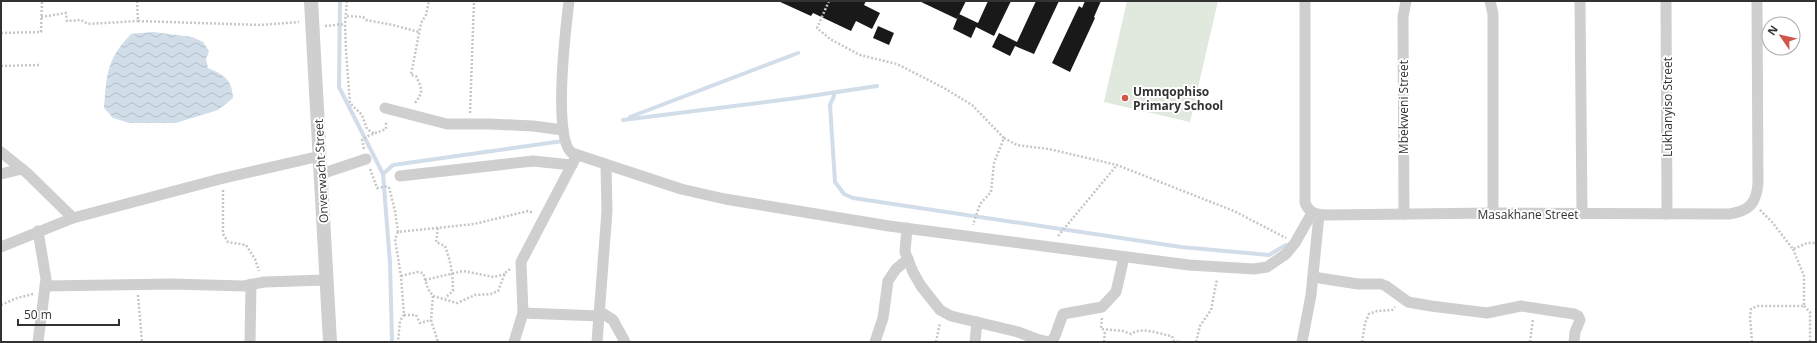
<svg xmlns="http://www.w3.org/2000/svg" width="1817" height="343" viewBox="0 0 1817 343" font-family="'Open Sans',sans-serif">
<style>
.park{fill:#e1e8dd}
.water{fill:url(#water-waves)}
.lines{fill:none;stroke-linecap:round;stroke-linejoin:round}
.stream{stroke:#d2ddea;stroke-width:4}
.building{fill:#191919}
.path{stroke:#c6c6c6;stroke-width:2.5;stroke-dasharray:2 2;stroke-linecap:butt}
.minor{stroke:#cfcfcf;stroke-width:11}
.tertiary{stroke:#cfcfcf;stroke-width:14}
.poi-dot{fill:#d2554c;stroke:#fff;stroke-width:1.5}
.labels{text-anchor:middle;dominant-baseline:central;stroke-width:4;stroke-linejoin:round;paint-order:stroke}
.poi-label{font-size:12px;font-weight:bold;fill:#323232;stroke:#fff;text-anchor:start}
.street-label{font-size:12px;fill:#323232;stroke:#fff}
</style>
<defs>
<pattern id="water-waves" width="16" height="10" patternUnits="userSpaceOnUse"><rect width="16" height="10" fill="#d2ddea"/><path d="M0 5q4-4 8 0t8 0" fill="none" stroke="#b5bec9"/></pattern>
</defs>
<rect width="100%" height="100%" fill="#fff"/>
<path class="park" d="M 1127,1 L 1218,1 L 1190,122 L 1104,102 Z"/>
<path class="water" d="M 153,32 L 192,37 L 203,42 L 209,51 L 206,59 L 208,68 C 224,75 232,79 233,98 L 218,110 L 176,123 L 129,123 L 113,118 L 104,108 C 107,74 106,60 131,34 Z"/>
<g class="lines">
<g class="stream">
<path d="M 340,1 L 339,87 L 383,174"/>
<path d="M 834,93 L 834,96 L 830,105 L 835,182 L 844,194 L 853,198 L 1181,247 L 1269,255 L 1286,245"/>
<path d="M 630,117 L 798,53"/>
<path d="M 623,120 L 797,98 L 877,86"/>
<path d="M 392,342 L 390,263 L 383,174 L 393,165 L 563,141"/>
</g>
</g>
<g class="building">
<path d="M 778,1 L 866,1 L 864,5 L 880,13 L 872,29 L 856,21 L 851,31 L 813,13 L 811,16 Z"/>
<path d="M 919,1 L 966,1 L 957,19 Z"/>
<path d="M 988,1 L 1011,1 L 994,36 L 976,27 L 971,38 L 953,29 L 959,14 L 978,23 Z"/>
<path d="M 1036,1 L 1059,1 L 1034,54 L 1015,46 L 1010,56 L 992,47 L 999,33 L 1017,42 Z"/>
<path d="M 1085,1 L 1101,1 L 1094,17 L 1095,18 L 1070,72 L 1052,63 L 1079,6 L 1082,8 Z"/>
<path d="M 878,26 L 894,33 L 889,45 L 873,38 Z"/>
</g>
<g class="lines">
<g class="path">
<path d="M 137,1 L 138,21 L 260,25 L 299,22"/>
<path d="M 347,1 L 345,24 L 346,51 L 350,103 L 362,115 L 367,129 L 375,134"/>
<path d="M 829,1 L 817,28 L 830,39 L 860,55 L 897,64 L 944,88 L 972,105 L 1004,138 L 994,163 L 991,192 L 980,204 L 973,225"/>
<path d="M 347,16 L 363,17 L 366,20 L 393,25 L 419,32"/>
<path d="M 41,17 L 66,13 L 67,21 L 81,20 L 88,24 L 138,21"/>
<path d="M 325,26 L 345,24"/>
<path d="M 1,33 L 41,32 L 42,1"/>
<path d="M 1,66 L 40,65"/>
<path d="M 415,103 C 424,91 422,89 416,76 L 411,75 L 421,23 L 426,15 L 429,1"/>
<path d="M 470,113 L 474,1"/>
<path d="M 1004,138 L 1017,145 L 1049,149 L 1117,165 L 1234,211 L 1286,238"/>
<path d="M 364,149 L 362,140 L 368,136 L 386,129 L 386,121"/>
<path d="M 370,169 L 377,188 L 389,186"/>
<path d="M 389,187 L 395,211 L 398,232 L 474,224 L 528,211 L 533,213"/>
<path d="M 223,190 L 223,234 L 228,242 L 246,245 L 255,259 L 259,271"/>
<path d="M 1760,210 L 1772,222 L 1793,249 L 1807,243 L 1816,243"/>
<path d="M 438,228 L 436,242 L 445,246 C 451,262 453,275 453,291 L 445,298"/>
<path d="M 398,232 L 395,239 L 401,276 L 404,315 L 400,321 L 398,342"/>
<path d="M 1058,236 L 1117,165"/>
<path d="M 401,276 L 417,272 L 423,273 L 428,289 L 433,296 L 457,303 L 475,295 L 491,294 L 498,291 L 505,273 L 510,269"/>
<path d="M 425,280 L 463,271 L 494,277 L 505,274"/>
<path d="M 138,295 L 142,342"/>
<path d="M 433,296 L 431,320 L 438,342"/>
<path d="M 1,305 L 17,298 L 33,294"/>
<path d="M 1804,306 L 1810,312 L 1810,342"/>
<path d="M 404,315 L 416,315 L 420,323 L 431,320"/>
<path d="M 1102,318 L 1101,329 L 1123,331 L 1131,334 C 1143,326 1158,334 1172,336 L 1174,341 L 1181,342"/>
<path d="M 936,342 L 940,323"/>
<path d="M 1104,342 L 1105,330"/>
<path d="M 1196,342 L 1200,326 L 1211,310 L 1217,279"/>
<path d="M 1362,342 L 1365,323 L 1369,314 L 1377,311 L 1392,310 L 1395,307"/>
<path d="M 1530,342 L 1533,319"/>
<path d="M 1752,342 L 1750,317 L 1751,309 L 1757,306 L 1804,306 L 1804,276 L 1793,249"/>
</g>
<g class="minor">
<path d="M 569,1 C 566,26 552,139 572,153 L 681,189 L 725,199 L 889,226 L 1189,265 L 1254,269 L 1267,267 L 1286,254 L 1295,243 L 1312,213"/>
<path d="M 1305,1 L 1305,203 C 1310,214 1317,215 1328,215 L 1493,213 L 1729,214 C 1749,211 1756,204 1758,184 L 1757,1"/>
<path d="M 1490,1 L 1493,14 L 1493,213"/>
<path d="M 1580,1 L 1582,213"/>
<path d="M 1666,1 L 1667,214"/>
<path d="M 385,108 L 447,124 L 490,124 L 533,126 L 563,130"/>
<path d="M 1,152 L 27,173 L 73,218"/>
<path d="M 1,174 L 22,169"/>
<path d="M 321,174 L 366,159"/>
<path d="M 400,176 L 533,161 L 572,165"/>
<path d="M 1404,214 L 1403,17 L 1406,1"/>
<path d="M 907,228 L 905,252 L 913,272 L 921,286 L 940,310 L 951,316 L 1018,332 L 1039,340 L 1049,342"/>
<path d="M 1,247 L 73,218 L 220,179 L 320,156"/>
<path d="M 1313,277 L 1358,284 L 1381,284 L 1386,286 L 1408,302 L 1431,306 L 1487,313 L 1521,306 L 1574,314 L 1578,316 L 1580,320 L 1575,332 L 1574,342"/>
<path d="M 45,286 L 172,284 L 244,286 L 264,282 L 327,280"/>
<path d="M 599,311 L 613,320 L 625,342"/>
<path d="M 523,313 L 599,316"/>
<path d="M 38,342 L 46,279 L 38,231"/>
<path d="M 250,342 L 251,284"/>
<path d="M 514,342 L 523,313 L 521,262 L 577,155"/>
<path d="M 597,342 L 607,211 L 606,165"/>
<path d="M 875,342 L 883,318 L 888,281 L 896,269 L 908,259"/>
<path d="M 975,342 L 977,322"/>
<path d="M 1051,342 L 1055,336 L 1063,314 L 1102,307 L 1116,292 L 1124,257"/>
<path d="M 1302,342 L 1311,295 L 1319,215"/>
</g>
<path class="tertiary" d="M 311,1 L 330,342"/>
</g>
<circle class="poi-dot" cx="1125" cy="98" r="4"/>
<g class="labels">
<g class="poi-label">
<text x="1133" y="91">Umnqophiso<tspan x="1133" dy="14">Primary School</tspan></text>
</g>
<g class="street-label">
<text transform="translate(1403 107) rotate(-90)">Mbekweni Street</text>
<text transform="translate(1667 107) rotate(-90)">Lukhanyiso Street</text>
<text transform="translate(321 171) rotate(-93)">Onverwacht Street</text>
<text x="1528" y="214">Masakhane Street</text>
</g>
</g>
<rect width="1817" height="343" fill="none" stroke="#323232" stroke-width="4"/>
<g transform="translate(1781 36) rotate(304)"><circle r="19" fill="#ffffff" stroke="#adadad"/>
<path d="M0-3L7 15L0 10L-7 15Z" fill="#d2554c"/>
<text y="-6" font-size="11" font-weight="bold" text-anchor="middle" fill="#323232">N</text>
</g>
<path d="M18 319v6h101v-6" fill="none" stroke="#323232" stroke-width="2"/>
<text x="24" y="319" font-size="12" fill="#323232" stroke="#ffffff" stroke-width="3" paint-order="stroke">50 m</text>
</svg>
